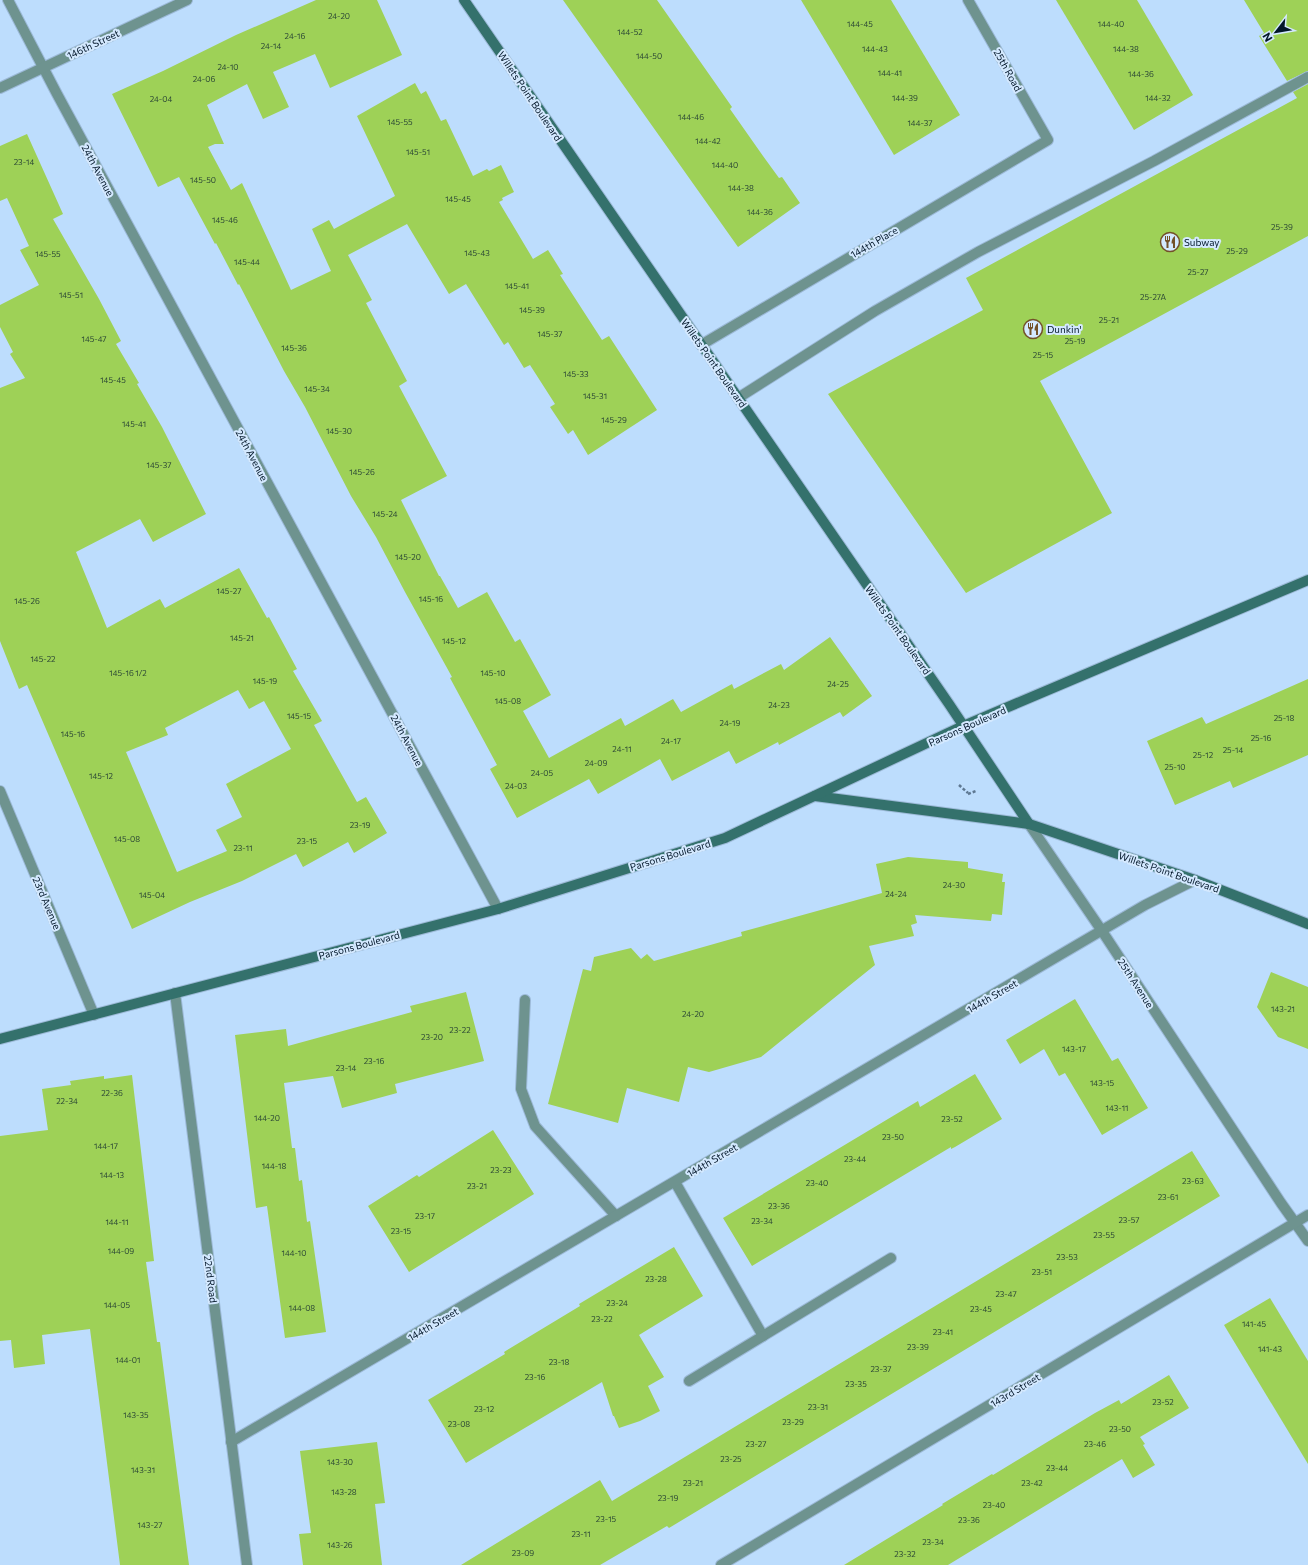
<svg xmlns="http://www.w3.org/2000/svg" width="1308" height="1565" viewBox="0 0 1308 1565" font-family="Commissioner,sans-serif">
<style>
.building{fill:#9ed157;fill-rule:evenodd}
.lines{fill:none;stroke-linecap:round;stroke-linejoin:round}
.lane-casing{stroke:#9cb9d7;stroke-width:12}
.street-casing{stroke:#9cb9d7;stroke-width:12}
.secondary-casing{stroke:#9cb9d7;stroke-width:12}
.path{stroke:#5e7892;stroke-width:2.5;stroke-dasharray:3 2;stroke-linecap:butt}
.lane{stroke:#6e938f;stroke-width:10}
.street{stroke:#6e938f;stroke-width:10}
.secondary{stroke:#34716c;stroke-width:10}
.labels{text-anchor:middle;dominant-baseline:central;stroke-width:4;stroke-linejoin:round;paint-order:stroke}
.number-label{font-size:8px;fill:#2a4635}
.street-label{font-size:10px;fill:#03172a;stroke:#d4e9ff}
.poi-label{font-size:10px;fill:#03172a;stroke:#d4e9ff;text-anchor:start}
</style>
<rect width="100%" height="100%" fill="#bdddfd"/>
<g class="building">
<path d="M 316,0 L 377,0 L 402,55 L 330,88 L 315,54 L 273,72 L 289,107 L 263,119 L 247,84 L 207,105 L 224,144 L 215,144 L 208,147 L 231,190 L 242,183 L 291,290 L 331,271 L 312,229 L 329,220 L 334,229 L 395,196 L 357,116 L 415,83 L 421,94 L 426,91 L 441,121 L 446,119 L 473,176 L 487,169 L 489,171 L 501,165 L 514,192 L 502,198 L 503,200 L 499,202 L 533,259 L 548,250 L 563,274 L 560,275 L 602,340 L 609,336 L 657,410 L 588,455 L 573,430 L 568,434 L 550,407 L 555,404 L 530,365 L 524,368 L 508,342 L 504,345 L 466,284 L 449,294 L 407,224 L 348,255 L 372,300 L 366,303 L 407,381 L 399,386 L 447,476 L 401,500 L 439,576 L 440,576 L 458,608 L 487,592 L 515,642 L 520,639 L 551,695 L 523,711 L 549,758 L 621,718 L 625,726 L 673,699 L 681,712 L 732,684 L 734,689 L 781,664 L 784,670 L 830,637 L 872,696 L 843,717 L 840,712 L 779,745 L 778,742 L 736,764 L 729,751 L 672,781 L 660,759 L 598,794 L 589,779 L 517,818 L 490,769 L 497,765 L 450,678 L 452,677 L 405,592 L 376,537 L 351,496 L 305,407 L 284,371 L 239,284 L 238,285 L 216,243 L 215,244 L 179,177 L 158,187 L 112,94 L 163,71 L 236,35 Z"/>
<path d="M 563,0 L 657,0 L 732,107 L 730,109 L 763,156 L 779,178 L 782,177 L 800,203 L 738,247 Z"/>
<path d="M 801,0 L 891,0 L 960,115 L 894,155 Z"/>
<path d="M 1056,0 L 1137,0 L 1193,95 L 1134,130 Z"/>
<path d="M 1244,0 L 1308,0 L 1308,71 L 1287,81 L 1259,36 L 1264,33 Z"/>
<path d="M 1308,84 L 1308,236 L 1040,381 L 1112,513 L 966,593 L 828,394 L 983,310 L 966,278 L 1297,98 L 1293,92 Z"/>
<path d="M 27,134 L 63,214 L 53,219 L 99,299 L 121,341 L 116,344 L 139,383 L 137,384 L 162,427 L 206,514 L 153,542 L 140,519 L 76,552 L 107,628 L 160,599 L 165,608 L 239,568 L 267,618 L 269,617 L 297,669 L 293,671 L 322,721 L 314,725 L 357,802 L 366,797 L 387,833 L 354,853 L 348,842 L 303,867 L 296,854 L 242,881 L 190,902 L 132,929 L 27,685 L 19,689 L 0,641 L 0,388 L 25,378 L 10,354 L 13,352 L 0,327 L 0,305 L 39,285 L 20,250 L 29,246 L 7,198 L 0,201 L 0,146 ZM 238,690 L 249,709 L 264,701 L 291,749 L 226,784 L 242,817 L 216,830 L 227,851 L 177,872 L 126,752 L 168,735 L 165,728 Z"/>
<path d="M 1308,679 L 1308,755 L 1233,788 L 1230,781 L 1175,805 L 1147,741 L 1202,717 L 1206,724 Z"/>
<path d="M 908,857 L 968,862 L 968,868 L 1003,874 L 1002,882 L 1005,882 L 1002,915 L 992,914 L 991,921 L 915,915 L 917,923 L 911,925 L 914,936 L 869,946 L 875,965 L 761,1057 L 709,1072 L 688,1067 L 679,1102 L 627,1088 L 618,1123 L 548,1104 L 583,969 L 591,971 L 594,957 L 631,948 L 641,959 L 647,954 L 654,961 L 742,936 L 741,932 L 882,893 L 876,864 Z"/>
<path d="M 1271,972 L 1308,987 L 1308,1049 L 1278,1037 L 1257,1007 Z"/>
<path d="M 466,992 L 484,1061 L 395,1084 L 397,1093 L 342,1108 L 333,1076 L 284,1083 L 292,1148 L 295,1148 L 299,1181 L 302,1180 L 307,1222 L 310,1221 L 326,1332 L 285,1338 L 267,1206 L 256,1208 L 235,1035 L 286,1029 L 288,1046 L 412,1012 L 410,1006 Z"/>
<path d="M 1075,999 L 1112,1061 L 1118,1058 L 1148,1108 L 1102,1135 L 1065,1073 L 1059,1076 L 1044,1049 L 1020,1064 L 1006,1040 Z"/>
<path d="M 975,1074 L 1002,1119 L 955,1147 L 951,1149 L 951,1147 L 752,1266 L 723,1218 L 918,1101 L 920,1107 Z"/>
<path d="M 132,1075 L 154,1261 L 146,1262 L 157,1342 L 160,1342 L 189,1565 L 120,1565 L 90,1329 L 42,1335 L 45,1364 L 14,1368 L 11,1340 L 0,1341 L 0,1136 L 48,1130 L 42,1089 L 71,1085 L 70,1081 L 104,1076 L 104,1079 Z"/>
<path d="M 493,1130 L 534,1194 L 409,1272 L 368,1206 L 417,1175 L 419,1177 Z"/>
<path d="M 1192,1151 L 1220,1196 L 669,1528 L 667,1526 L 600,1565 L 461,1565 L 600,1480 L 612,1501 Z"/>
<path d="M 674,1247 L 703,1296 L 639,1335 L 664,1377 L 648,1386 L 660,1411 L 640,1421 L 619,1428 L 614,1416 L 613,1416 L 602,1382 L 466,1463 L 428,1400 L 505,1354 L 504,1352 L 580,1306 L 579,1304 Z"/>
<path d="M 1270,1298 L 1308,1361 L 1308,1464 L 1224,1325 Z"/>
<path d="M 1169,1375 L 1189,1408 L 1140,1437 L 1145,1444 L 1143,1445 L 1155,1465 L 1133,1478 L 1122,1459 L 948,1565 L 844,1565 L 943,1505 L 942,1504 L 992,1474 L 993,1475 L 1095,1413 L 1119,1400 L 1121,1404 Z"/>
<path d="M 377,1442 L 385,1503 L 375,1504 L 382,1565 L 303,1565 L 299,1534 L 311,1533 L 300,1451 Z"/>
</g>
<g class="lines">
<defs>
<g id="lane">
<path d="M 738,398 L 875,311 L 978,252 L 1154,161 L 1308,77"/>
<path d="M 525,1000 L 521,1089 L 535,1126 L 616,1216"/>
<path d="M 675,1182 L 763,1336 L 891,1258"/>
<path d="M 689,1381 L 763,1336"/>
</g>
<g id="street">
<path d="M 8,0 L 57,94 L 498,909"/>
<path d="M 0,88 L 187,0"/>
<path d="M 701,345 L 1048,140 L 968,0"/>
<path d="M 0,791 L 94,1015"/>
<path d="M 1029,824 L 1102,931 L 1281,1203 L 1308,1241"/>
<path d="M 175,993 L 247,1565"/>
<path d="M 231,1442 L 1145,905 L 1195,880"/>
<path d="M 721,1565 L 1308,1215"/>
</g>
<g id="secondary">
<path d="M 464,0 L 949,704 L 1029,824"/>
<path d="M 815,796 L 1029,824 L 1195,880 L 1308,924"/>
<path d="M 0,1039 L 498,909 L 725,838 L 963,726 L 1308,580"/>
</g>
</defs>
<use href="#lane" class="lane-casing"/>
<use href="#street" class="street-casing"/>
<use href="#secondary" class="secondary-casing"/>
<g class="path">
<path d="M 959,785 L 968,793"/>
<path d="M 968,794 L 976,791"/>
</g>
<use href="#lane" class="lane"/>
<use href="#street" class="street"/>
<use href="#secondary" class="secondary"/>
</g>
<defs>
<symbol id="restaurant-ring" viewBox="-11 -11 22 22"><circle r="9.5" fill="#d4e9ff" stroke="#735129" stroke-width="1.5"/><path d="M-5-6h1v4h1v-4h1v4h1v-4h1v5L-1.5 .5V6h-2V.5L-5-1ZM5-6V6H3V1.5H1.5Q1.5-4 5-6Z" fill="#735129"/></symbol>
</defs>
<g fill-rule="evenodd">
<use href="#restaurant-ring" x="1159" y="231" width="22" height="22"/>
<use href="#restaurant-ring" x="1022" y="318" width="22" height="22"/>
</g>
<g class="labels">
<g class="number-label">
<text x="339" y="16">24-20</text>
<text x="860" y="24">144-45</text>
<text x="1111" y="24">144-40</text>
<text x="630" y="32">144-52</text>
<text x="295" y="36">24-16</text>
<text x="271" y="46">24-14</text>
<text x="875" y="49">144-43</text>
<text x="1126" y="49">144-38</text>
<text x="649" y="56">144-50</text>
<text x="228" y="67">24-10</text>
<text x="890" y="73">144-41</text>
<text x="1141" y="74">144-36</text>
<text x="204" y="79">24-06</text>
<text x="905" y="98">144-39</text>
<text x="1158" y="98">144-32</text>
<text x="161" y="99">24-04</text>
<text x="691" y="117">144-46</text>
<text x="400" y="122">145-55</text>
<text x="920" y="123">144-37</text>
<text x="708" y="141">144-42</text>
<text x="418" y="152">145-51</text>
<text x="24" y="162">23-14</text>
<text x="725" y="165">144-40</text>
<text x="203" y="180">145-50</text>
<text x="741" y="188">144-38</text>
<text x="458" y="199">145-45</text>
<text x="760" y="212">144-36</text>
<text x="225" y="220">145-46</text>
<text x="1282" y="227">25-39</text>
<text x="1237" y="251">25-29</text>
<text x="477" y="253">145-43</text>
<text x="48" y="254">145-55</text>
<text x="247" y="262">145-44</text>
<text x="1198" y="272">25-27</text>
<text x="517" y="286">145-41</text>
<text x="71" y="295">145-51</text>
<text x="1153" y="297">25-27A</text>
<text x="532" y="310">145-39</text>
<text x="1109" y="320">25-21</text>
<text x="550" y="334">145-37</text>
<text x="94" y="339">145-47</text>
<text x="1075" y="341">25-19</text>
<text x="294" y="348">145-36</text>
<text x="1043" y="355">25-15</text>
<text x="576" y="374">145-33</text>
<text x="113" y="380">145-45</text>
<text x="317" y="389">145-34</text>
<text x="595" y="396">145-31</text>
<text x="614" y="420">145-29</text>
<text x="134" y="424">145-41</text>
<text x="339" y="431">145-30</text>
<text x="159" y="465">145-37</text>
<text x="362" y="472">145-26</text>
<text x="385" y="514">145-24</text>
<text x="408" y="557">145-20</text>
<text x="229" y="591">145-27</text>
<text x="431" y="599">145-16</text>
<text x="27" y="601">145-26</text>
<text x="242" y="638">145-21</text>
<text x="454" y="641">145-12</text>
<text x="43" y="659">145-22</text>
<text x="128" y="673">145-16 1/2</text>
<text x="493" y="673">145-10</text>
<text x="265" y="681">145-19</text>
<text x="838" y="684">24-25</text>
<text x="508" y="701">145-08</text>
<text x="779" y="705">24-23</text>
<text x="299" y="716">145-15</text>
<text x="1284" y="718">25-18</text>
<text x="730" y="723">24-19</text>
<text x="73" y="734">145-16</text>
<text x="1261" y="738">25-16</text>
<text x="671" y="741">24-17</text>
<text x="622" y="749">24-11</text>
<text x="1233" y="750">25-14</text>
<text x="1203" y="755">25-12</text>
<text x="596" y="763">24-09</text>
<text x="1175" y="767">25-10</text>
<text x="542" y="773">24-05</text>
<text x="101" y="776">145-12</text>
<text x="516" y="786">24-03</text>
<text x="360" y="825">23-19</text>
<text x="127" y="839">145-08</text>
<text x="307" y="841">23-15</text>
<text x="243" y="848">23-11</text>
<text x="954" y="885">24-30</text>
<text x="896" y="894">24-24</text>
<text x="152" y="895">145-04</text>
<text x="1283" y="1009">143-21</text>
<text x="693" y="1014">24-20</text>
<text x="460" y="1030">23-22</text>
<text x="432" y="1037">23-20</text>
<text x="1074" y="1049">143-17</text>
<text x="374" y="1061">23-16</text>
<text x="346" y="1068">23-14</text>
<text x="1102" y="1083">143-15</text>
<text x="112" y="1093">22-36</text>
<text x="67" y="1101">22-34</text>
<text x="1117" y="1108">143-11</text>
<text x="267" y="1118">144-20</text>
<text x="952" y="1119">23-52</text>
<text x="893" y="1137">23-50</text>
<text x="106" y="1146">144-17</text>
<text x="855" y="1159">23-44</text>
<text x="274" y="1166">144-18</text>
<text x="501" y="1170">23-23</text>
<text x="112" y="1175">144-13</text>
<text x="1193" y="1181">23-63</text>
<text x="817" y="1183">23-40</text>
<text x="477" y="1186">23-21</text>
<text x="1168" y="1197">23-61</text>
<text x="779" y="1206">23-36</text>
<text x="425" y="1216">23-17</text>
<text x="1129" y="1220">23-57</text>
<text x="762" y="1221">23-34</text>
<text x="117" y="1222">144-11</text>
<text x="401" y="1231">23-15</text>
<text x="1104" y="1235">23-55</text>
<text x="121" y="1251">144-09</text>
<text x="294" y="1253">144-10</text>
<text x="1067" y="1257">23-53</text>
<text x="1042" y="1272">23-51</text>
<text x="656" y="1279">23-28</text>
<text x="1006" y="1294">23-47</text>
<text x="617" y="1303">23-24</text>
<text x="117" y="1305">144-05</text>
<text x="302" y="1308">144-08</text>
<text x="981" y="1309">23-45</text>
<text x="602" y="1319">23-22</text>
<text x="1254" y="1324">141-45</text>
<text x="943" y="1332">23-41</text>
<text x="918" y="1347">23-39</text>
<text x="1270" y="1349">141-43</text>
<text x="128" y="1360">144-01</text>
<text x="559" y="1362">23-18</text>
<text x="881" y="1369">23-37</text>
<text x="535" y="1377">23-16</text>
<text x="856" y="1384">23-35</text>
<text x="1163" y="1402">23-52</text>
<text x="818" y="1407">23-31</text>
<text x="484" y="1409">23-12</text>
<text x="136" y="1415">143-35</text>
<text x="793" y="1422">23-29</text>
<text x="459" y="1424">23-08</text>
<text x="1120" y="1429">23-50</text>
<text x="756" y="1444">23-27</text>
<text x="1095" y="1444">23-46</text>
<text x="731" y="1459">23-25</text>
<text x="340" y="1462">143-30</text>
<text x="1057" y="1468">23-44</text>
<text x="143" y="1470">143-31</text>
<text x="693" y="1483">23-21</text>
<text x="1032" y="1483">23-42</text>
<text x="344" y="1492">143-28</text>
<text x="668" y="1498">23-19</text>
<text x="994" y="1505">23-40</text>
<text x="606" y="1519">23-15</text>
<text x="969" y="1520">23-36</text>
<text x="150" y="1525">143-27</text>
<text x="581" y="1534">23-11</text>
<text x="933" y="1542">23-34</text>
<text x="340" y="1545">143-26</text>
<text x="523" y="1553">23-09</text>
<text x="905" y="1554">23-32</text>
</g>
<g class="street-label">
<text transform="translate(93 44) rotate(-25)">146th Street</text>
<text transform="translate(1008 70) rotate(61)">25th Road</text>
<text transform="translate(530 96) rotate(56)">Willets Point Boulevard</text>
<text transform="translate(98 170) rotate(62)">24th Avenue</text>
<text transform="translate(874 242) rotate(-30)">144th Place</text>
<text transform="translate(714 363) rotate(55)">Willets Point Boulevard</text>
<text transform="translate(252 455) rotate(62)">24th Avenue</text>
<text transform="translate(898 630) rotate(55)">Willets Point Boulevard</text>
<text transform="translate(967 726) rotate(-24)">Parsons Boulevard</text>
<text transform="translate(407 740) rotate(62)">24th Avenue</text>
<text transform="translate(670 855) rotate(-17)">Parsons Boulevard</text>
<text transform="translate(1169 872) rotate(19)">Willets Point Boulevard</text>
<text transform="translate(47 903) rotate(67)">23rd Avenue</text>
<text transform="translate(359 945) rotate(-15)">Parsons Boulevard</text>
<text transform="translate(1136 983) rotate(57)">25th Avenue</text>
<text transform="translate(992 996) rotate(-30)">144th Street</text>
<text transform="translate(712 1160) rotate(-30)">144th Street</text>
<text transform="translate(211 1279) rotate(83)">22nd Road</text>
<text transform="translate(433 1324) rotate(-30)">144th Street</text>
<text transform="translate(1015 1390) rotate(-31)">143rd Street</text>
</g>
<g class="poi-label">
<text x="1184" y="242">Subway</text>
<text x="1047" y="329">Dunkin'</text>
</g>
</g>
<g transform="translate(1276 32) rotate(239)" stroke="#d4e9ff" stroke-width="3" paint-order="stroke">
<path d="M0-3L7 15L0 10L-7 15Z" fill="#03172a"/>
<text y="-6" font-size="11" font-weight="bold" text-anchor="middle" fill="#03172a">N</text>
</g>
</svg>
